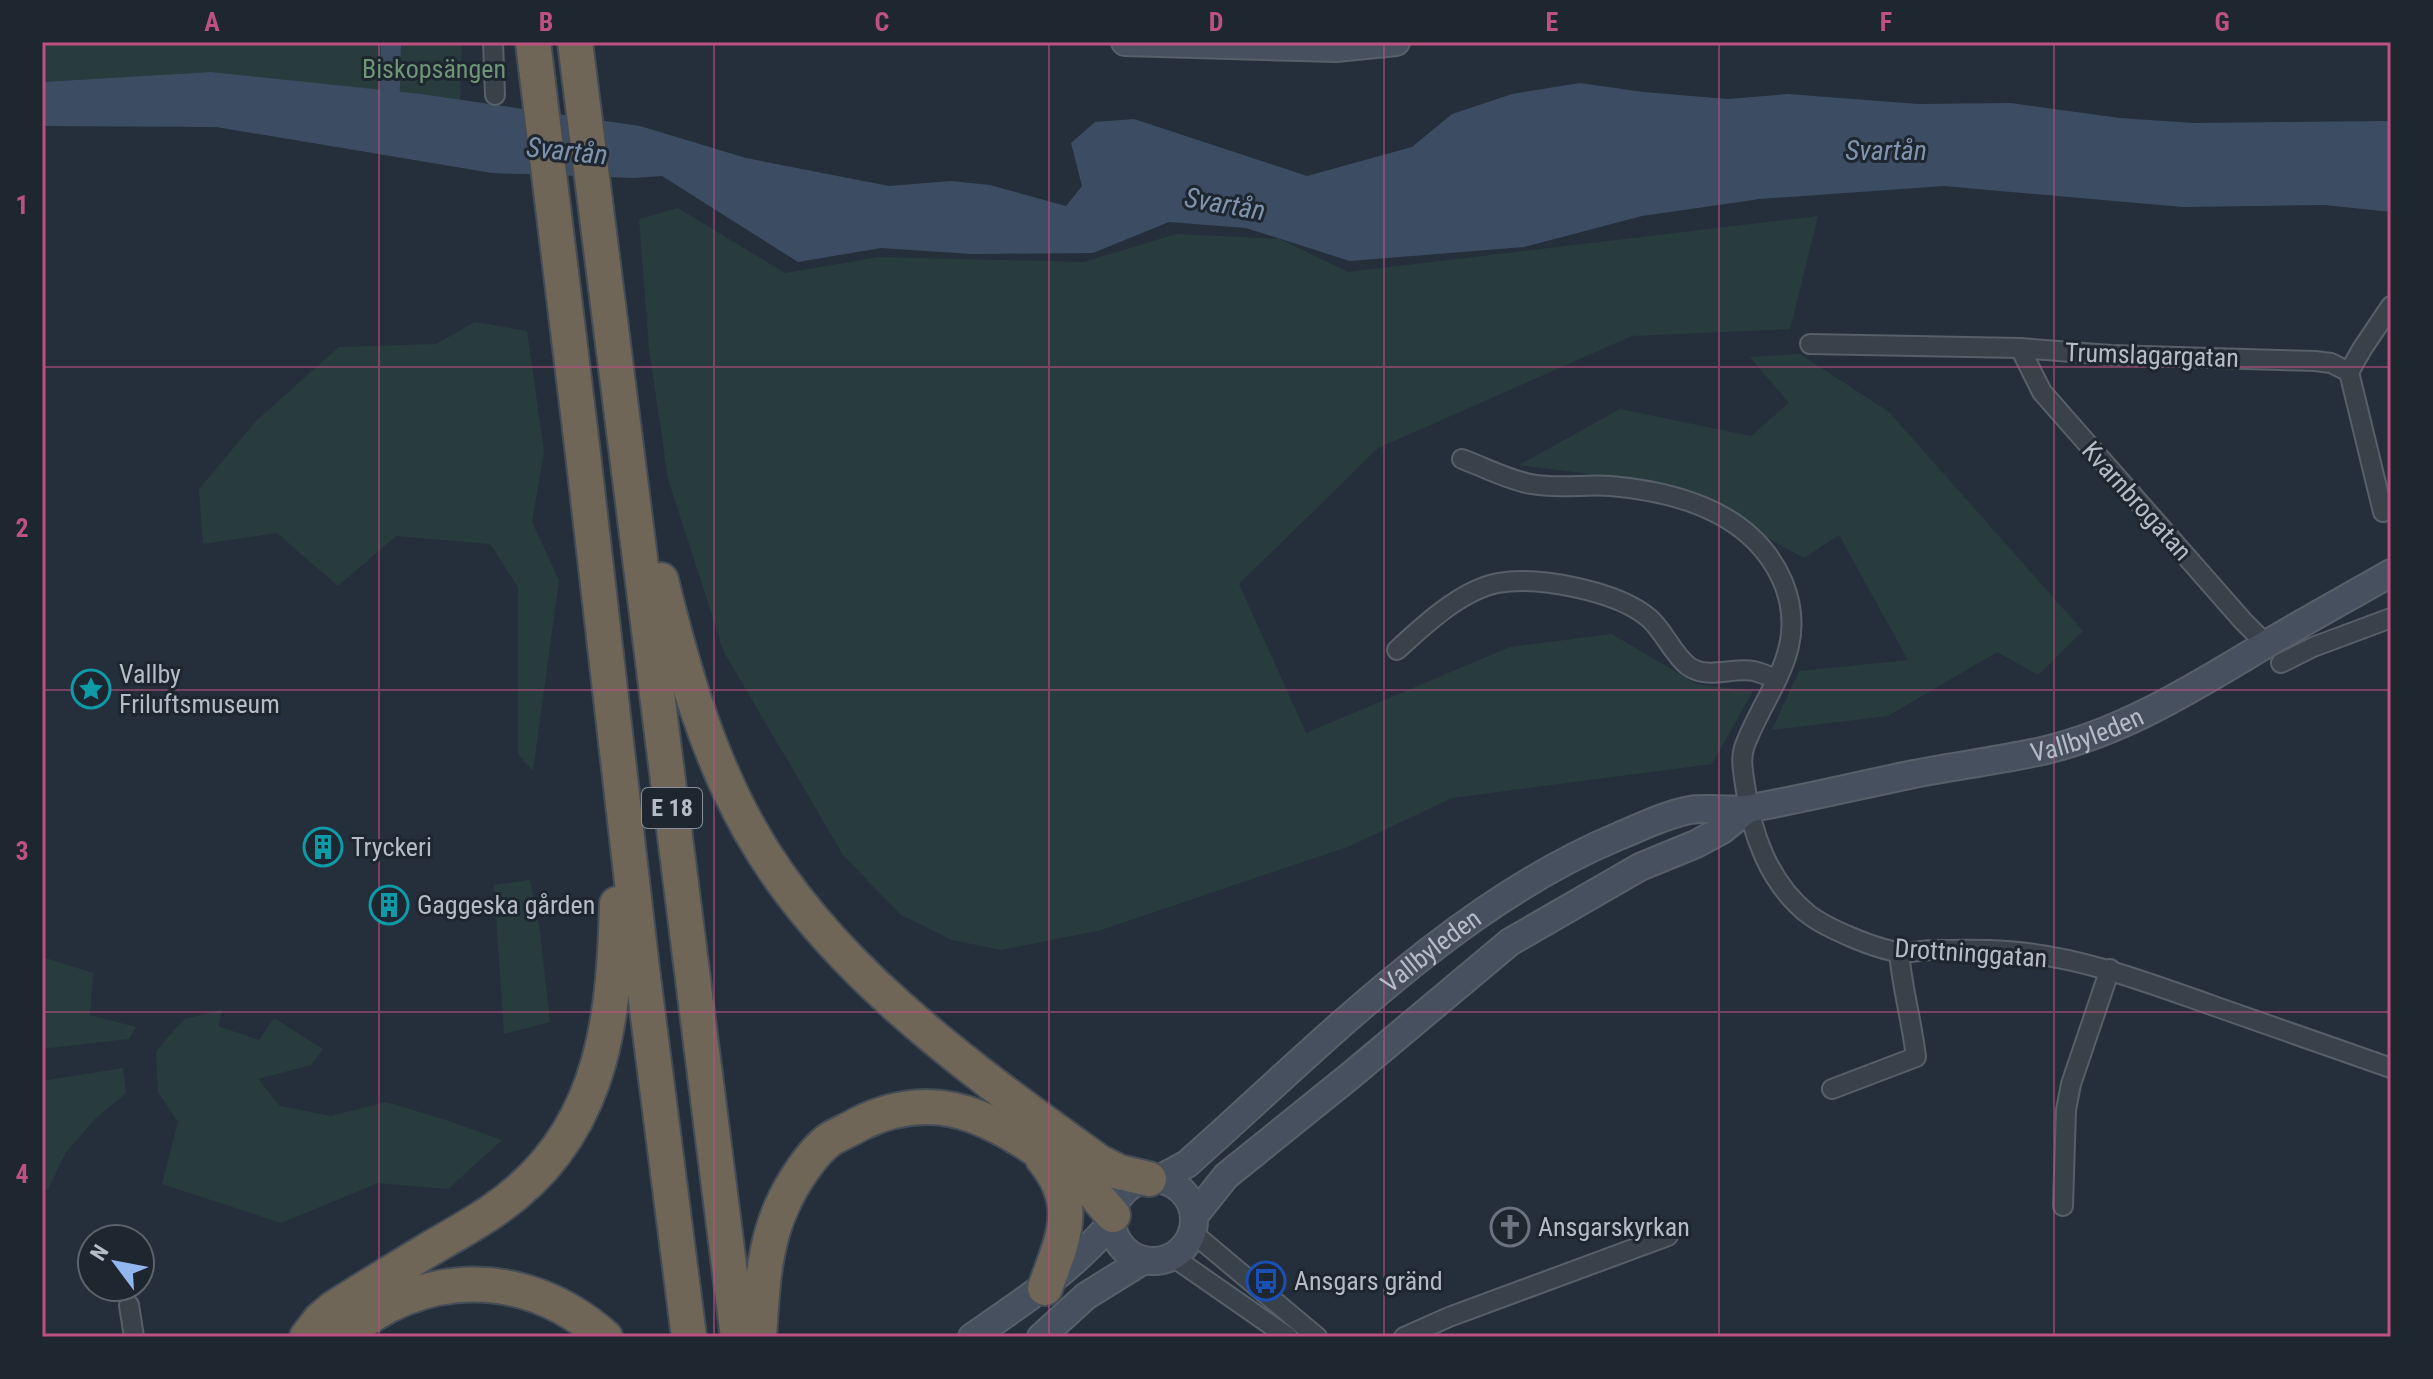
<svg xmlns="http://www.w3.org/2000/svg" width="2433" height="1379" viewBox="0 0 2433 1379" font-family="'Roboto Condensed',sans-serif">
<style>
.green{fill:#283c3d}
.water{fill:#3c4d63}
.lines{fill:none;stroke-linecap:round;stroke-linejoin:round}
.canal{stroke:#3c4d63;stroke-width:20}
.street-casing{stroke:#575f69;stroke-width:22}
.secondary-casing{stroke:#575f69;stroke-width:30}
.highway-casing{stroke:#444c56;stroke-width:38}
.street{stroke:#39414b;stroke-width:18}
.secondary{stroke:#47505e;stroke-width:26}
.highway{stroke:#706657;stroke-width:34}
.grid{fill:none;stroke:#bd5181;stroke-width:2;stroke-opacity:0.55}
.labels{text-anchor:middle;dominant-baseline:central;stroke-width:6;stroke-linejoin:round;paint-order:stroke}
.shield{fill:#1e2630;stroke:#888f9a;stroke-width:2}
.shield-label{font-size:24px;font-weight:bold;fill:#b5bcc7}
.park-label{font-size:26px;fill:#6e9576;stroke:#1e2630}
.street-label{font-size:26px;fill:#b5bcc7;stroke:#1e2630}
.poi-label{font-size:26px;fill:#b5bcc7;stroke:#1e2630;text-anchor:start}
.water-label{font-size:28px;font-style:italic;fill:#7f93ac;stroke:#1e2630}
.neatline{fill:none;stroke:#bd5181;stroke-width:3}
.grid-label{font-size:26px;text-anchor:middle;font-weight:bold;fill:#bd5181}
</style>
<rect width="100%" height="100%" fill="#252f3b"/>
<g class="green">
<path d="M 42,42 L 462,42 L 460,100 L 211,72 L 42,82 Z"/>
<path d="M 678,208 L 785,273 L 879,257 L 1084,262 L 1176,234 L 1280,239 L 1348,272 L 1818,216 L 1790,329 L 1632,336 L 1378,448 L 1239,584 L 1306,733 L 1510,647 L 1612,634 L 1696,684 L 1753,691 L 1712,764 L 1452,798 L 1350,846 L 1101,930 L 1001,950 L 952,940 L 901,915 L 843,855 L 724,652 L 668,479 L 649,348 L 639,219 Z"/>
<path d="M 475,322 L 527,331 L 544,452 L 532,522 L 559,580 L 533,771 L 518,754 L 518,587 L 490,544 L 396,536 L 338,586 L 277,533 L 203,544 L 199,489 L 256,421 L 339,347 L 436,344 Z"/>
<path d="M 1800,354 L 1889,412 L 2083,631 L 2038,675 L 1997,652 L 1888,716 L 1772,730 L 1799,671 L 1908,660 L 1839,535 L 1804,558 L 1670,484 L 1519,465 L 1620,409 L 1751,436 L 1789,403 L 1750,357 Z"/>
<path d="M 530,880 L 540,932 L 550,1022 L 504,1034 L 494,885 Z"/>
<path d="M 42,957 L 93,973 L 90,1015 L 136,1027 L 129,1039 L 42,1049 Z"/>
<path d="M 222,1010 L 218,1026 L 259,1040 L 274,1018 L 323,1049 L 311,1065 L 258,1079 L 280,1106 L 331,1116 L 386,1102 L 446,1120 L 502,1140 L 448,1189 L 378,1183 L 281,1223 L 162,1184 L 178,1122 L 158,1092 L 156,1051 L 184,1019 Z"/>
<path d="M 123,1068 L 126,1093 L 95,1119 L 66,1152 L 48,1189 L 42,1189 L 42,1081 Z"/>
</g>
<path class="water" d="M 211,72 L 421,94 L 640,126 L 746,158 L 889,186 L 951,181 L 990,185 L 1066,206 L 1082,186 L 1071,143 L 1095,122 L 1134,119 L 1307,176 L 1412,147 L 1452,114 L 1512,94 L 1580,83 L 1643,92 L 1728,99 L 1788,94 L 1918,104 L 2011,103 L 2120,118 L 2193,123 L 2391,121 L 2391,212 L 2325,205 L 2183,207 L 1944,186 L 1760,199 L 1642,216 L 1524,247 L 1350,261 L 1246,228 L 1169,222 L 1093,253 L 972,254 L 881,248 L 798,262 L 662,176 L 634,178 L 492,173 L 216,127 L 42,126 L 42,82 Z"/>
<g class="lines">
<path class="canal" d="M 389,118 L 391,42"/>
<defs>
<g id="street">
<path d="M 493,42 L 495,95"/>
<path d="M 1810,344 L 2020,348 L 2111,355 L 2315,361 L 2331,363 L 2349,372 L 2383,512"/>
<path d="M 2020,348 L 2042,392 L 2243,621 L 2266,644"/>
<path d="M 2349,372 L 2362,349 L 2391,306"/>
<path d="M 1462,459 C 1484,467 1508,480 1531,484 C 1557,489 1585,484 1611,486 C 1679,492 1754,514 1783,582 C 1810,648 1767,688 1745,745 C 1740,758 1743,771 1745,785 C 1751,833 1769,883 1808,914 C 1826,928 1877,950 1900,952 C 1911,953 1923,950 1933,950 C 1958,950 1983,949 2007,951 C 2079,956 2146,982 2214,1006 C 2273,1027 2332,1047 2391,1068"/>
<path d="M 1397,650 C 1423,626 1461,590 1498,583 C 1539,576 1617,591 1649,618 C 1664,631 1672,653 1688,666 C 1707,680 1732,667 1754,671 C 1761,673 1769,676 1777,679"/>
<path d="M 2281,663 L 2313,647 L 2391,618"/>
<path d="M 1832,1089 L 1916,1057 C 1912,1022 1902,988 1899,952"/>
<path d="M 2063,1206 L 2066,1110 L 2071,1084 L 2110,969"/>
<path d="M 1193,1233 L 1317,1337"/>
<path d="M 1173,1257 L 1288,1337"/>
<path d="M 129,1305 L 134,1337"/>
<path d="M 1404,1337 L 1449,1317 L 1668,1236"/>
</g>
<g id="secondary">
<path d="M 1125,42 L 1336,48 L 1396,42"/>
<path id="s1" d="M 1159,1179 L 1187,1164 C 1318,1048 1455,904 1619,836 C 1641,827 1667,814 1690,810 C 1710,807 1732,812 1752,808 C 1806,798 1860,785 1914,774 C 1956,766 2000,760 2042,751 C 2124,732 2195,687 2265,645 C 2307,620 2349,597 2391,573"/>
<circle cx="1153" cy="1220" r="41"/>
<path d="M 1195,1215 L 1226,1176 L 1350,1076 L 1510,942 L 1640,867 L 1696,844 L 1722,830 L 1748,809"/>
<path d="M 972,1337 C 1023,1302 1072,1270 1112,1222"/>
<path d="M 1041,1337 L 1086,1296 L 1144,1260"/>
</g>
<g id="highway">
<path d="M 533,42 L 583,454 L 642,969 L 689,1337"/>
<path d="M 575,42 L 738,1337"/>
<path d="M 661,580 C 682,666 706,752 750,830 C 827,968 973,1071 1099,1162 L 1119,1172 L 1149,1179"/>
<path d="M 1043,1159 C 1081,1205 1063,1238 1045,1288"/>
<path d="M 307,1337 L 320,1320 L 334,1308 C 367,1287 400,1267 433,1247 C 461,1231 490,1215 515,1194 C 605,1120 614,1013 617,904"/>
<path d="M 342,1337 C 422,1268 524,1266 605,1337"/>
<path d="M 759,1337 C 762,1293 763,1247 782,1206 C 791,1185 813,1150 832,1138 C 841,1133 851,1129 859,1124 C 928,1090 981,1111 1040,1152 C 1053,1161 1068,1169 1080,1179 C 1092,1189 1102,1204 1113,1215"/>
</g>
</defs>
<use href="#street" class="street-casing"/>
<use href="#secondary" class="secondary-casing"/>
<use href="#highway" class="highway-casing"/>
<use href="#street" class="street"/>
<use href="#secondary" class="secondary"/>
<use href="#highway" class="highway"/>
</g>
<path class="grid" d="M 379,42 L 379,1337M 714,42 L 714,1337M 1049,42 L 1049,1337M 1384,42 L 1384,1337M 1719,42 L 1719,1337M 2054,42 L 2054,1337M 42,367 L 2391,367M 42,690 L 2391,690M 42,1012 L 2391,1012"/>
<defs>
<symbol id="sight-ring" viewBox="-11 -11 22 22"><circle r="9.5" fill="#1e2630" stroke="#0f9aa8" stroke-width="1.5"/><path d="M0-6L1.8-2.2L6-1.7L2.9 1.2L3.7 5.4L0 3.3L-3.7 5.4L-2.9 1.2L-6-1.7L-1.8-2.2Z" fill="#0f9aa8"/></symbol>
<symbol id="building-ring" viewBox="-11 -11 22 22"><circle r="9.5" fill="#1e2630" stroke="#0f9aa8" stroke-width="1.5"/><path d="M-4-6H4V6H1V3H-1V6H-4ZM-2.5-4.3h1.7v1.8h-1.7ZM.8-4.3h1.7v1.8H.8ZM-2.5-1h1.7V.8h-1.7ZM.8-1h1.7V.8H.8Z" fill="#0f9aa8"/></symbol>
<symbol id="church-ring" viewBox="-11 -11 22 22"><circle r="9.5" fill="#1e2630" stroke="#6b7280" stroke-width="1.5"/><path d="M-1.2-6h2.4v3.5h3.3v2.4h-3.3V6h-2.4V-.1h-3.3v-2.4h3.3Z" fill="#6b7280"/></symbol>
<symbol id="bus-ring" viewBox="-11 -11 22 22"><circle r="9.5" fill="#1e2630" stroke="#1a4fb4" stroke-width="1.5"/><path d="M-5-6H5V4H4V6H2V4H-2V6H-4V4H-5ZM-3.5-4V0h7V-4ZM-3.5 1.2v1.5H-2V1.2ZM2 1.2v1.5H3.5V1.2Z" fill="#1a4fb4"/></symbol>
</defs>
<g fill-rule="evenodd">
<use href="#sight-ring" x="69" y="667" width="44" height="44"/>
<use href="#building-ring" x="301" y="825" width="44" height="44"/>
<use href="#building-ring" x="367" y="883" width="44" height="44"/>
<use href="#church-ring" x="1488" y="1205" width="44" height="44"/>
<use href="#bus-ring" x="1244" y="1259" width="44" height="44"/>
</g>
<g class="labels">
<rect class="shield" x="642" y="788" width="60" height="40" rx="6"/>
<g class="shield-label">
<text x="672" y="808">E 18</text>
</g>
<g class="park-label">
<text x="434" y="69">Biskopsängen</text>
</g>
<g class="street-label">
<text transform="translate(2152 355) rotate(2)">Trumslagargatan</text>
<text transform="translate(2137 501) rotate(48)">Kvarnbrogatan</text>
<text stroke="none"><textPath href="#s1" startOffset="1058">Vallbyleden</textPath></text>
<text stroke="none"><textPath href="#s1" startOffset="356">Vallbyleden</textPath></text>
<text transform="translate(1971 953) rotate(4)">Drottninggatan</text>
</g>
<g class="poi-label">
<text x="119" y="674">Vallby<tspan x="119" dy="30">Friluftsmuseum</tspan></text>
<text x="351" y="847">Tryckeri</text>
<text x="417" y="905">Gaggeska gården</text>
<text x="1538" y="1227">Ansgarskyrkan</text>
<text x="1294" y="1281">Ansgars gränd</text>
</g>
<g class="water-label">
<text x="1886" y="150">Svartån</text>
<text transform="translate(567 151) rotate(6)">Svartån</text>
<text transform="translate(1225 204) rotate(10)">Svartån</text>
</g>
</g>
<rect width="2433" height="1379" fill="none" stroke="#1e2630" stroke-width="88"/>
<g transform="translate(116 1263) rotate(302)"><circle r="38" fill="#1e2630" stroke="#5a626c" stroke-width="2"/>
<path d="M0-6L14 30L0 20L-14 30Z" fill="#91b7ef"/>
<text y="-12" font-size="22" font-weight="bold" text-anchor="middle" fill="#b5bcc7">N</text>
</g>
<rect x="44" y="44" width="2345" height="1291" class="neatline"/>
<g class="grid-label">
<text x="212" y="31">A</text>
<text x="546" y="31">B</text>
<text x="882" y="31">C</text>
<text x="1216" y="31">D</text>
<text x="1552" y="31">E</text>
<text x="1886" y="31">F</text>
<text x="2222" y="31">G</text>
<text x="22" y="214">1</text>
<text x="22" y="537">2</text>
<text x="22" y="860">3</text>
<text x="22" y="1183">4</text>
</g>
</svg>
